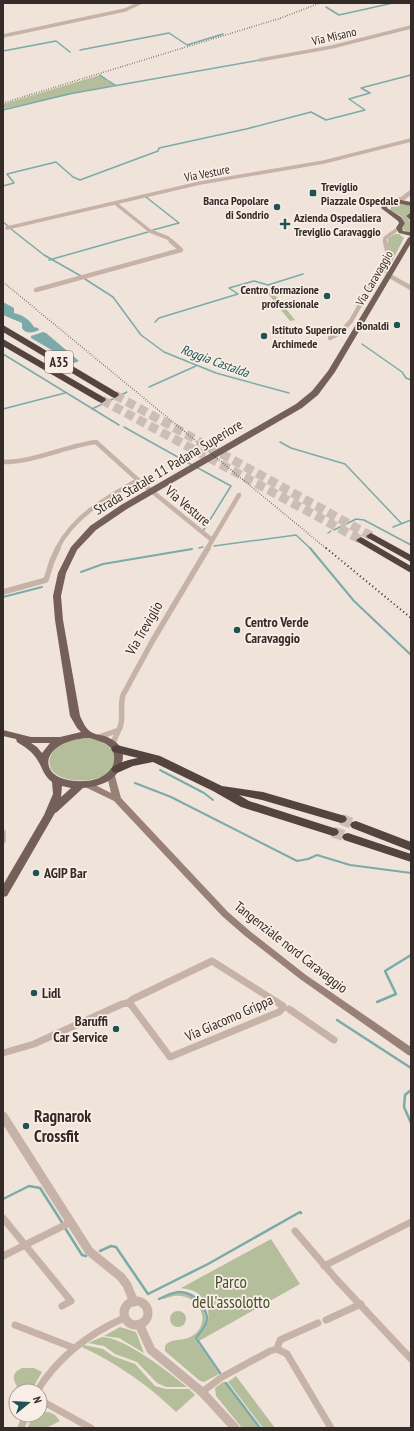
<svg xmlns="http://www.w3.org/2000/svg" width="414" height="1431" viewBox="0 0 414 1431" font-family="'PT Sans Narrow',sans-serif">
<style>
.green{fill:#b5be9b}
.water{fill:#7aaba9}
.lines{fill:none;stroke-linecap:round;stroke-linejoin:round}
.stream-far2{stroke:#7aaba9;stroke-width:1.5}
.stream-far1{stroke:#7aaba9;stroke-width:2}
.stream{stroke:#7aaba9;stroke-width:2.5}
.motorway-tunnel-far1{stroke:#cabeb6;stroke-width:9;stroke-dasharray:9 4.5;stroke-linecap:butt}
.motorway-tunnel{stroke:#cabeb6;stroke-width:11;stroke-dasharray:11 5.5;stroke-linecap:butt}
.minor-far3{stroke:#c7b2a7;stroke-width:3.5}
.minor-far2{stroke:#c7b2a7;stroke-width:4.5}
.minor-far1{stroke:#c7b2a7;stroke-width:5.5}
.minor{stroke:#c7b2a7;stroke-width:7}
.tertiary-far1{stroke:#c7b2a7;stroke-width:4.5}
.tertiary{stroke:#c7b2a7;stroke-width:9}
.secondary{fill:#9a8178;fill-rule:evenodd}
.primary{fill:#756059;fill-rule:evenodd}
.motorway{fill:#54433e;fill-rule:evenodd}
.rail-far1{stroke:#342a27;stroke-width:1.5;stroke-dasharray:0.5 2;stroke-linecap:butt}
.rail{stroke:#342a27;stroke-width:2;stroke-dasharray:1 3;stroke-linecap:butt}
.poi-dot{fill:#1f5351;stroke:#f8eee6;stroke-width:1.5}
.labels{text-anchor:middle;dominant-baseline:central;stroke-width:3.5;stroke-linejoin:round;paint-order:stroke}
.far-street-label{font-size:12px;fill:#342a27;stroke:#f8eee6}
.far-poi-label{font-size:12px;font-weight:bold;fill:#342a27;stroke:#f8eee6;text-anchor:start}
.far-water-label{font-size:13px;font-style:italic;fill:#1f5351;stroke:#f8eee6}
.shield{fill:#f8eee6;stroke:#6f6560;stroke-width:1}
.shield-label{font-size:13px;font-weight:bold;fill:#342a27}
.street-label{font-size:14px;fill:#342a27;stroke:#f8eee6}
.poi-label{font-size:14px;font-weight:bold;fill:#342a27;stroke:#f8eee6;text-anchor:start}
.near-poi-label{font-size:17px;font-weight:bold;fill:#342a27;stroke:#f8eee6;text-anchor:start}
.near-park-label{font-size:17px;fill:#46502c;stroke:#f8eee6}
</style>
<rect width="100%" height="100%" fill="#f0e3da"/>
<g class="green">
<path d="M 100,75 L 115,85 L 3,109 L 3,104 Z"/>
<path d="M 396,203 L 411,206 L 411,211 L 406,216 L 411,223 L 411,232 L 403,230 L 402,227 L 405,223 L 401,216 L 390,210 L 392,205 Z"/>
<path d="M 395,234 L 399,234 L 404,238 L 386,273 L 382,272 L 391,254 L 388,248 L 388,238 Z"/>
<path d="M 270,289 L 295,320 L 290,321 L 265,290 Z"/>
<path d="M 88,738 C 104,740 125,753 111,770 C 96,788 39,783 51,755 C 53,749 61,743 67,741 C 73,739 82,739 88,738 Z"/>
<path d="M 271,1239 L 300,1284 L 199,1341 L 198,1337 C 212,1325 212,1304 197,1293 C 193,1290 186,1289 181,1288 Z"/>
<path d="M 175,1292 C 191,1290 208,1306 205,1322 C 203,1329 197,1333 195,1339 L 219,1374 L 204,1382 L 200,1381 L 165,1351 L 165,1346 C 172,1335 191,1346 201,1326 C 203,1321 203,1316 201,1311 C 196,1299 182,1293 170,1297 C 166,1298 165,1299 161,1299 Z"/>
<circle cx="178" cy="1319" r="8"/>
<path d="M 120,1327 L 136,1332 L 144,1353 L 119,1338 L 104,1336 Z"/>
<path d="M 102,1337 C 124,1337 170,1373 187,1387 L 166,1387 L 157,1383 L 137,1362 L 115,1354 L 104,1346 L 88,1343 Z"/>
<path d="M 84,1345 L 103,1349 L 113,1356 L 135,1364 L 155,1386 L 166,1389 L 189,1389 L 195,1395 L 176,1412 C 148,1385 118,1364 82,1347 Z"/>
<path d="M 22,1368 L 34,1368 L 42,1372 L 31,1391 L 20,1391 C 14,1382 9,1374 22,1368 Z"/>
<path d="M 236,1376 L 275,1428 L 263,1428 L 228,1382 Z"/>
<path d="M 223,1382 L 225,1382 L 259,1428 L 242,1428 L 216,1396 L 215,1388 Z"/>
<path d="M 49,1412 L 55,1415 L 60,1421 L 46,1428 L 27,1428 C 32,1418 38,1412 49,1412 Z"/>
</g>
<g class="water">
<path d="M 3,302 L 14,308 L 14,313 C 23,315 30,320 34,327 L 38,328 L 39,330 C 33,333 25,334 22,328 L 22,323 L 3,315 Z"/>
<path d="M 43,332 L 46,333 L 79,361 L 74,363 L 31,338 L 31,336 Z"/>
</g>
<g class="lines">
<g class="stream-far2">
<path d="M 326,7 L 339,15 L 393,3"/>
<path d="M 80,50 L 169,33 L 187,45 L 223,34"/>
<path d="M 3,51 L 56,41 L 70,52"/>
<path d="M 100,75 L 107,80"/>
<path d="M 109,81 L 115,85"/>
<path d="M 74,93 L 260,60"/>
<path d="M 3,110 L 73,93"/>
<path d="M 3,186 L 14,183 L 7,174 L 56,162 L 73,177 L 80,180 L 158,151 L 159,148 L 246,129 L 311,112 L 326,120 L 365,110 L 349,99 L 370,93 L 361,88 L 411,75"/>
<path d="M 146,197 L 179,223 L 153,230"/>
<path d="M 3,222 L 8,226"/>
<path d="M 11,229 L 44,255 L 81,276"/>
<path d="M 49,260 L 148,232"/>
<path d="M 85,279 L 113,297 L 141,335 L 164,352 L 216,373 L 289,393"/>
<path d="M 155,322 L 159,318 L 238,294 L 229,288 L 254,281 L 268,285 L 303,274"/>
<path d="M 362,344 L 402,372 L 406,378 L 411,380"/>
<path d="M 3,354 L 119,425"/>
<path d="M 149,387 L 196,366"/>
<path d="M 3,409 L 65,393"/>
<path d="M 92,409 L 127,392"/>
<path d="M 124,427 L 192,465"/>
<path d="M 280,442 L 291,448 L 345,464 L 401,523"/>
<path d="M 196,467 L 231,486 L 203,531"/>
<path d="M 393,527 L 411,520"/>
<path d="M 334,530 L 356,519 L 364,520 L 411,545"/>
<path d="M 328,533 L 331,531"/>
<path d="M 214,546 L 296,535 L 311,549"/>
<path d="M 199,548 L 203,547"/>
</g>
<g class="stream-far1">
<path d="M 310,548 L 354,601 L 411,655"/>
<path d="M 81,572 L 103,564 L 192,549"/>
<path d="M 3,597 L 42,587"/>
<path d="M 160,770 L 204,793 L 213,800"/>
<path d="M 135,783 L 171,797 L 297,861 L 308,859 L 317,855 L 350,865 L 411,873"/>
</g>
<g class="stream">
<path d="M 377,1002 L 396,994 L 385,971 L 411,955"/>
<path d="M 337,1020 L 411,1068"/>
<path d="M 411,1090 L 405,1095 L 404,1107 L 411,1123"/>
<path d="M 3,1199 L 29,1186 L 40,1188 L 63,1224"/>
<path d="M 65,1228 L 82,1255 L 86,1256"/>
<path d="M 100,1251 L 111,1246 L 116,1247 L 148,1294 L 208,1264 L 300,1212 L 301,1213"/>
<path d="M 159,1299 C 173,1292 182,1288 196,1298"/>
<path d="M 200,1302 C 212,1318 207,1325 196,1338 L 220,1373"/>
<path d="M 226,1383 L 260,1428"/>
</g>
<g class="motorway-tunnel-far1">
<path d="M 115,395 L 371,536"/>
<path d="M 102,400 L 361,540"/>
</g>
<g class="motorway-tunnel">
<path d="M 341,819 L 356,825"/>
<path d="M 333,832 L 348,837"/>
</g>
<g class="minor-far3">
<path d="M 3,36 L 125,10 L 140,3"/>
<path d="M 260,60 L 332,47 L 411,27"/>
<path d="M 115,203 L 150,231 L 168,238 L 172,242"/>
<path d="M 7,228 L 200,183 L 324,162 L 411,140"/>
<path d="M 385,242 L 385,238 L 399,228"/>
</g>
<g class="minor-far2">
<path d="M 388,275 L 411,288"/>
<path d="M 36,290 L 181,250 L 171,241"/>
<path d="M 330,338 L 341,332 L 351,321 L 388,255 L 385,241"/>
<path d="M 3,462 C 35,462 65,446 96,442 L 138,480 L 212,540"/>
<path d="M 57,549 C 73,516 108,497 138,480"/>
<path d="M 207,549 L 239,495"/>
</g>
<g class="minor-far1">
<path d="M 3,592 L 46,580 L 52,561 L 58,548"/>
<path d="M 99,737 L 116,731"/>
<path d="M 113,745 C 114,737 119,732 121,724 C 123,714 120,705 123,695 L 153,640 L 208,548"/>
<path d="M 3,832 L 3,841"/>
</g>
<g class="minor">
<path d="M 212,961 L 283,1006 L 283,1008 L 279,1012 L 170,1057 L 132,1006 L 128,1003 L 133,999 Z"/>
<path d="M 289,1009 L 334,1040"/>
<path d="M 3,1053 L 34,1044 L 122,1004 L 128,1003"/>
<path d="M 3,1218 L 71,1301 L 62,1306"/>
<path d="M 295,1231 L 337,1280 L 411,1359"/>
<path d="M 3,1256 L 71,1222"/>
<path d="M 324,1266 L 411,1222"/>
<path d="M 326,1320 L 361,1304"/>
<path d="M 15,1325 L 74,1348"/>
<path d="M 277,1349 L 280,1340 L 318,1323"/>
<path d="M 37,1391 C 58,1357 88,1334 124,1318"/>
<path d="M 202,1392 L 222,1377 L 270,1351 L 277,1349 L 287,1354 L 331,1428"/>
<path d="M 40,1400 L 91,1428"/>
<path d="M 21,1428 L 26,1415"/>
</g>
<path class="tertiary-far1" d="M 395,201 L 402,199 L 411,192"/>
<g class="tertiary">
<path d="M 3,1116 L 89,1251 L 121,1277 L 127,1285 L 134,1302"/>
<circle cx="136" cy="1313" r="12"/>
<path d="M 139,1324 L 151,1350 L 202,1392 L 235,1428"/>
</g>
<path class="secondary" d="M 111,773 L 115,776 L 121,798 L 228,912 L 251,932 L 306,975 L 411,1047 L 411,1056 L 408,1055 L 300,979 L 245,936 L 222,916 L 114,801 L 85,787 L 84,785 L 85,783 L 91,783 L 111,793 L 107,776 Z"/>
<g class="primary">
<path d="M 396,199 L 411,202 L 411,206 L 396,203 L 388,205 L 387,208 L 401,217 L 405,223 L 402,228 L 403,231 L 411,232 L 411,236 L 399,233 L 396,228 L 399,223 L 398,221 L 381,208 L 384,203 Z"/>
<path d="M 411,212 L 411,221 L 406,216 Z"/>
<path d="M 411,236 L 411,243 L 335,372 L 318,395 L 302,408 L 127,509 L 96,530 L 77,550 L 66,573 L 61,596 L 63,620 L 80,716 C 83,722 86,730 93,733 C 97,735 103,735 107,737 C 124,744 127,757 118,772 C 111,783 95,787 83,788 L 57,812 L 55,813 L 7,896 L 3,897 L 3,885 L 44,815 L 53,794 L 52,782 C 44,776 43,769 38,761 C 33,752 25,747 17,742 L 16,739 L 3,736 L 3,730 L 31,737 L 60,737 L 81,732 L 77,728 L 70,716 L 55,620 L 53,596 L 58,573 L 71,547 L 90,526 L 121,505 L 296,404 L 312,391 L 328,371 L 408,238 ZM 89,738 C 100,741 116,745 114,759 C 114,763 113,767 110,770 C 104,777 94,781 85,781 C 34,784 37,740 89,738 ZM 31,743 L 50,743 L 42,753 L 37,747 ZM 62,786 L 71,788 L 61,797 Z"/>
</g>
<g class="motorway">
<path d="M 3,325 L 118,393 L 119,395 L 115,398 L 112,397 L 3,332 Z"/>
<path d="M 3,339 L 105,398 L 106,400 L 102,403 L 99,402 L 3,346 Z"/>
<path d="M 371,533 L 411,555 L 411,562 L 368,538 L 366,536 Z"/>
<path d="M 361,537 L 411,566 L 411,573 L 358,542 L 356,540 Z"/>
<path d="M 117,745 L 160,756 L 222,786 L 263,792 L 345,816 L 347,819 L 345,822 L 341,823 L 262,800 L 239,795 L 249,801 L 337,829 L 339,832 L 337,835 L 333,836 L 241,807 L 213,791 L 153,762 L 133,766 L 117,773 L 113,772 L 111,769 C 117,762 129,760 138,758 L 113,752 L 111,749 L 113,746 Z"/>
<path d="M 356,821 L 411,842 L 411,851 L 352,828 L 350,825 L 352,822 Z"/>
<path d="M 348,833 L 411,854 L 411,862 L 344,840 L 342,837 L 344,834 Z"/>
</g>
<g class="rail-far1">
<path d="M 3,103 L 281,18 L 320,3"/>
<path d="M 3,282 L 327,549"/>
</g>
<path class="rail" d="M 326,548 L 411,618"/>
</g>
<g class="poi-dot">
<rect x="309" y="189" width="8" height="8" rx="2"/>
<circle cx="277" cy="207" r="4"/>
<path d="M283 218h4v4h4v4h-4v4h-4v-4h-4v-4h4z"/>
<circle cx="327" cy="296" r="4"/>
<circle cx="397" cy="325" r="4"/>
<circle cx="264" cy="336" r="4"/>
<circle cx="237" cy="630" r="4"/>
<circle cx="36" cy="873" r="4"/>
<circle cx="34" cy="993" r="4"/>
<circle cx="116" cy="1029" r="4"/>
<circle cx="26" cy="1126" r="4"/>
</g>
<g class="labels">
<g class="far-street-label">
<text transform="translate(334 36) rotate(-13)">Via Misano</text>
<text transform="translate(207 173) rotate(-11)">Via Vesture</text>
<text transform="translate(374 278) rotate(-60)">Via Caravaggio</text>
</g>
<g class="far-poi-label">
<text x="321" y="186">Treviglio<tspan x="321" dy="14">Piazzale Ospedale</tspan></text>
<text x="269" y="200" text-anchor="end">Banca Popolare<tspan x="269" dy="14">di Sondrio</tspan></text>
<text x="294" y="217">Azienda Ospedaliera<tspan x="294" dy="14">Treviglio Caravaggio</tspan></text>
<text x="319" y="289" text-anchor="end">Centro formazione<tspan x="319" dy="14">professionale</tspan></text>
<text x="389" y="325" text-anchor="end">Bonaldi</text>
<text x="272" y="329">Istituto Superiore<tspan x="272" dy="14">Archimede</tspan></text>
</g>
<g class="far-water-label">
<text transform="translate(215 361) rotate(20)">Roggia Castalda</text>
</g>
<rect class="shield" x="45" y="351" width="28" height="22" rx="3"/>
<g class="shield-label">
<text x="59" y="362">A35</text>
</g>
<g class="street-label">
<text transform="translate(168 467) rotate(-31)">Strada Statale 11 Padana Superiore</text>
<text transform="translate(188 506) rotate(40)">Via Vesture</text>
<text transform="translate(144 628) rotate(-60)">Via Treviglio</text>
<text transform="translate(291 947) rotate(38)">Tangenziale nord Caravaggio</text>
<text transform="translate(229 1018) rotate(-24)">Via Giacomo Grippa</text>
</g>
<g class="poi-label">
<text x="245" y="622">Centro Verde<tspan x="245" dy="16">Caravaggio</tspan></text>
<text x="44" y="873">AGIP Bar</text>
<text x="42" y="993">Lidl</text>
<text x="108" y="1021" text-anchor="end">Baruffi<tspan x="108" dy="16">Car Service</tspan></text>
</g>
<g class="near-poi-label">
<text x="34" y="1116">Ragnarok<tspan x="34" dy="20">Crossfit</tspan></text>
</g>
<g class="near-park-label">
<text x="231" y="1282">Parco<tspan x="231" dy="20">dell'assolotto</tspan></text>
</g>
</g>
<rect width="414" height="1431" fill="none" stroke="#342a27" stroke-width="8"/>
<g transform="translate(28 1403) rotate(72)"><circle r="19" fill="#f8eee6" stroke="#aaa09a"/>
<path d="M0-3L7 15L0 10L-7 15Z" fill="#1f5351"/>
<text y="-6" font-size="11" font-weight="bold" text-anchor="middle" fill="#342a27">N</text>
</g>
</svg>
